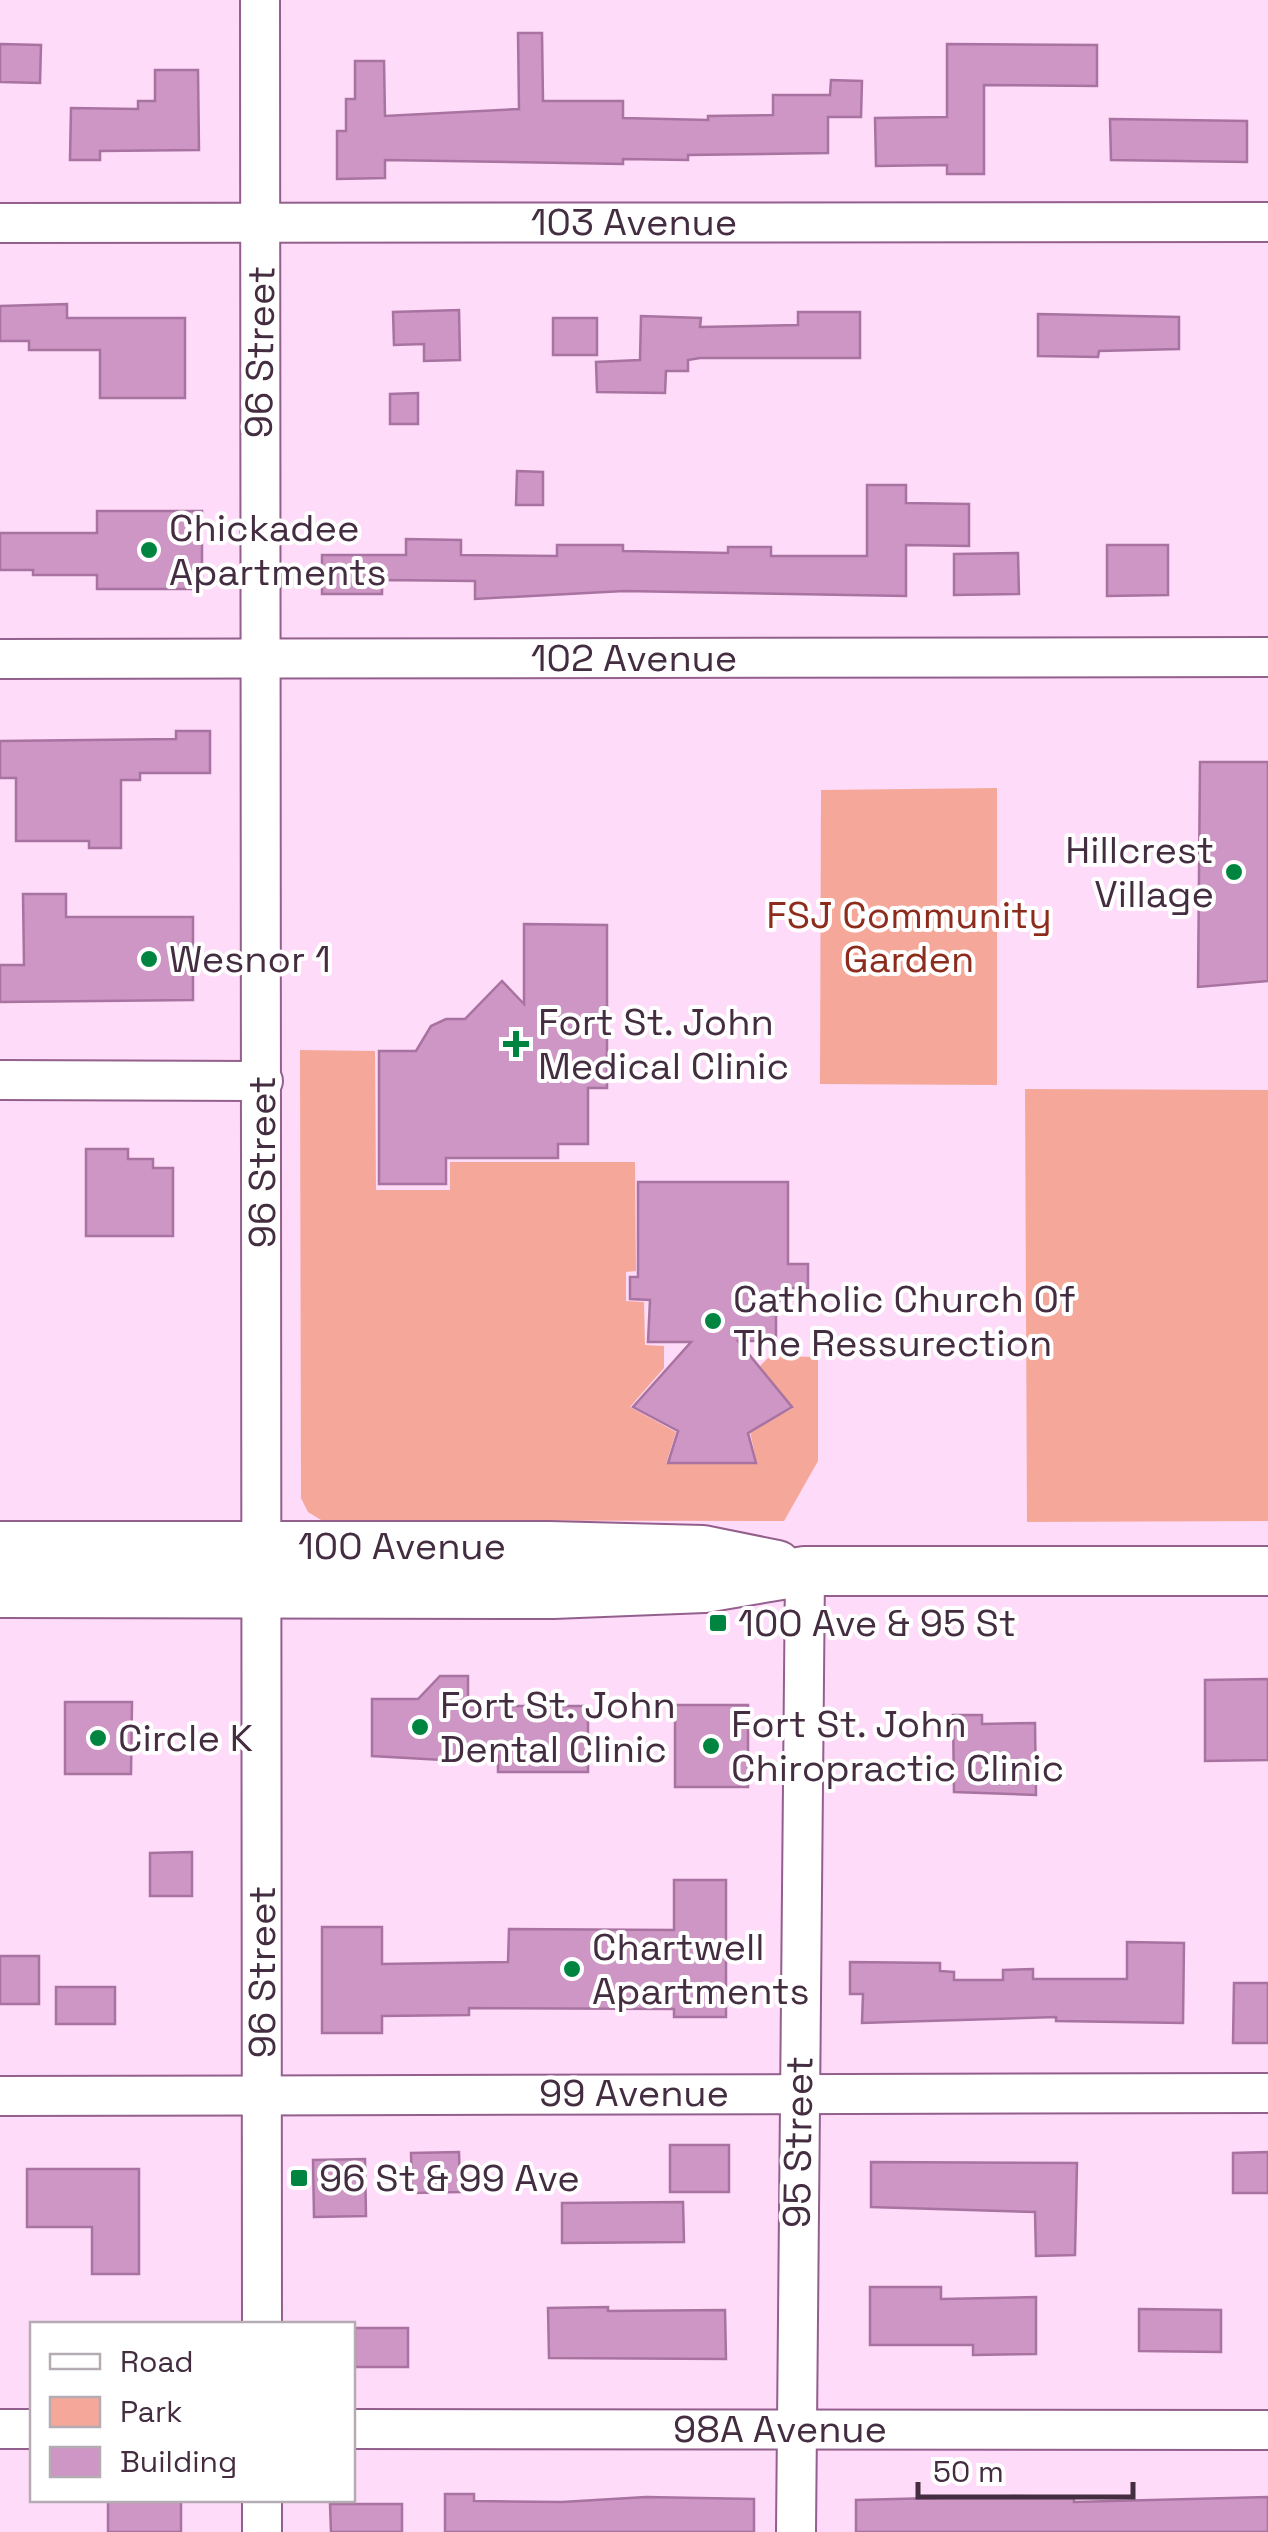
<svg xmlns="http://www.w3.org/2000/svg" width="1268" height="2532" viewBox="0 0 1268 2532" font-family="'Space Grotesk',sans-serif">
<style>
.green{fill:#f5a899}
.building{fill:#cd96c5;stroke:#a873a0;stroke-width:2.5}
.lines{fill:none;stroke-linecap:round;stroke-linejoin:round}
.minor-casing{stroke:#935f8c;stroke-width:42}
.major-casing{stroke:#935f8c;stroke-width:52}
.minor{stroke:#fff;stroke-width:38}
.major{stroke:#fff;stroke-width:48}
.poi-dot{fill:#008541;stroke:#fff;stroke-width:4}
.labels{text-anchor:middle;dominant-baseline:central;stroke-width:8;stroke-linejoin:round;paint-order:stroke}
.street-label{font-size:38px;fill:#442d40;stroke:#fff}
.poi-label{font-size:38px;fill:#442d40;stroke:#fff;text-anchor:start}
.park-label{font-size:38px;fill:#8d2c1d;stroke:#fff}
</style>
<rect width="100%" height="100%" fill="#fedbf8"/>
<g class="green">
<path d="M 997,788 L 997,1085 L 820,1084 L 821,790 Z"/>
<path d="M 300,1050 L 375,1051 L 376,1190 L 450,1190 L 450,1162 L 635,1162 L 636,1271 L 626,1272 L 626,1301 L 644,1302 L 645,1345 L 664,1346 L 664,1368 L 630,1407 L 676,1432 L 666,1464 L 757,1464 L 750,1432 L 793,1408 L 760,1366 L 770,1356 L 818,1357 L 818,1461 L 784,1521 L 321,1520 L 308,1512 L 301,1498 Z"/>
<path d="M 1025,1089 L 1268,1090 L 1268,1521 L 1027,1522 Z"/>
</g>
<g class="building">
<path d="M 518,33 L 542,33 L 543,101 L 623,101 L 623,118 L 708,120 L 708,116 L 773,115 L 773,95 L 830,95 L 831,80 L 862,81 L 861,117 L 828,117 L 828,153 L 688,155 L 688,160 L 623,159 L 623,164 L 385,160 L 385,178 L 337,179 L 337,131 L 346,131 L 346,99 L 355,99 L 355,61 L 384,61 L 385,116 L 519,109 Z"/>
<path d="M 0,44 L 41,45 L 40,83 L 0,82 Z"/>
<path d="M 947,44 L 1097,45 L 1097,86 L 984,85 L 984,174 L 947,174 L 947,165 L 876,166 L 875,118 L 947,117 Z"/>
<path d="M 155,70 L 198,70 L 199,150 L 100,151 L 100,160 L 70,160 L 71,108 L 138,109 L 138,101 L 155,101 Z"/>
<path d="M 1110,119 L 1247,121 L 1247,162 L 1111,160 Z"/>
<path d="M 67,304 L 67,318 L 185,318 L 185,398 L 100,398 L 100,350 L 29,350 L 29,341 L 0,341 L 0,306 Z"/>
<path d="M 459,310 L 460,360 L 424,361 L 424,344 L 394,345 L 393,312 Z"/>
<path d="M 798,312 L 860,312 L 860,358 L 700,358 L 688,360 L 688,371 L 666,371 L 665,393 L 597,392 L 596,362 L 640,360 L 641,316 L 701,318 L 700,327 L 798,325 Z"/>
<path d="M 1038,314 L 1179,317 L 1179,349 L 1099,351 L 1098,357 L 1038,356 Z"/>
<rect x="553" y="318" width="44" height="37"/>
<path d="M 418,393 L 418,424 L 390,424 L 390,394 Z"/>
<path d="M 517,471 L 543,472 L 543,505 L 516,505 Z"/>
<path d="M 867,485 L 906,485 L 906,503 L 969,504 L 969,546 L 906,545 L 906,596 L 624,591 L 475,599 L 475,581 L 382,580 L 382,594 L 322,594 L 322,555 L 406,555 L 406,539 L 461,540 L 461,555 L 557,556 L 557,545 L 623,545 L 623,551 L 728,553 L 728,547 L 771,547 L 771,556 L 867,556 Z"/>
<path d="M 97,511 L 202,511 L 202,589 L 97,589 L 97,575 L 33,575 L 33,570 L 0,570 L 0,533 L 97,533 Z"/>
<path d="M 1107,545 L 1168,545 L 1168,595 L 1107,596 Z"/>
<path d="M 1018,553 L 1019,594 L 954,595 L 954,554 Z"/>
<path d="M 176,731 L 210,731 L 210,773 L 140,773 L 140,780 L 121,780 L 121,848 L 89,848 L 89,841 L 16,841 L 16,778 L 0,778 L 0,741 L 176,739 Z"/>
<path d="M 1200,762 L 1268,762 L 1268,981 L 1198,987 Z"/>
<path d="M 23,894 L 66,894 L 66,917 L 193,917 L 193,1000 L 0,1002 L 0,965 L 24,965 Z"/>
<path d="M 524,924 L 607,925 L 607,1088 L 588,1088 L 588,1144 L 558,1144 L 558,1158 L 446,1158 L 446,1184 L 379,1184 L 379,1051 L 416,1051 L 431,1026 L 446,1019 L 465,1019 L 502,981 L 524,1004 Z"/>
<path d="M 86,1149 L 128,1149 L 128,1159 L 153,1159 L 153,1168 L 173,1168 L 173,1236 L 86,1236 Z"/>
<path d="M 638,1182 L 788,1182 L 788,1264 L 808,1264 L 808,1288 L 789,1288 L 789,1301 L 776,1301 L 776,1341 L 738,1341 L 792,1407 L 748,1433 L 756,1463 L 668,1463 L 678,1431 L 633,1407 L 691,1342 L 648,1342 L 650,1300 L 630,1299 L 630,1277 L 638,1277 Z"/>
<path d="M 440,1676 L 468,1676 L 468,1706 L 588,1706 L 588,1772 L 498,1772 L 498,1756 L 442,1756 L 442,1760 L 372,1756 L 372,1699 L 418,1699 Z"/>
<path d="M 1268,1679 L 1268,1760 L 1205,1761 L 1205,1680 Z"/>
<path d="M 65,1702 L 132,1702 L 131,1774 L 65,1774 Z"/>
<rect x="675" y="1705" width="73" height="82"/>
<path d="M 953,1715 L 982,1715 L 982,1724 L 1035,1723 L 1036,1795 L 954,1792 Z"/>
<path d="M 192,1852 L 192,1896 L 150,1896 L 150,1853 Z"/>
<path d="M 674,1880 L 726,1880 L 726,2017 L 674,2017 L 674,2009 L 469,2008 L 469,2015 L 382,2016 L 382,2033 L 322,2033 L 322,1927 L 382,1927 L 382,1964 L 508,1962 L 509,1929 L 674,1930 Z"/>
<path d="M 1127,1942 L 1184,1943 L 1183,2023 L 1056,2021 L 1056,2017 L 862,2023 L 863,1994 L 850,1994 L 850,1962 L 940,1963 L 940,1971 L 954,1972 L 954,1980 L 1003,1980 L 1003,1970 L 1033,1969 L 1033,1979 L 1127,1979 Z"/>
<rect x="0" y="1956" width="39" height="48"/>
<path d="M 1234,1983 L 1268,1983 L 1268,2043 L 1233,2043 Z"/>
<rect x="56" y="1987" width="59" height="37"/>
<rect x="670" y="2145" width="59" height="47"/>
<path d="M 459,2152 L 460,2192 L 412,2193 L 411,2153 Z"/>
<path d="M 1268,2152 L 1268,2193 L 1233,2193 L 1233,2153 Z"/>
<path d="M 365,2159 L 366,2216 L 314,2217 L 313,2160 Z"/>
<path d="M 871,2162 L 1077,2163 L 1075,2255 L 1036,2256 L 1035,2212 L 871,2207 Z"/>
<path d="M 27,2169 L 139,2169 L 139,2274 L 92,2274 L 92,2227 L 27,2227 Z"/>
<path d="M 683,2202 L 684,2242 L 562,2243 L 562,2203 Z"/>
<path d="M 870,2287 L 941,2287 L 941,2299 L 1036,2297 L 1036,2354 L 973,2355 L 973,2345 L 870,2345 Z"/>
<path d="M 608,2307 L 608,2311 L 725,2310 L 726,2359 L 549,2358 L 548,2308 Z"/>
<path d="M 1139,2309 L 1221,2310 L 1221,2352 L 1139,2351 Z"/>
<rect x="355" y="2328" width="53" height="39"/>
<path d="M 445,2494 L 474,2494 L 474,2501 L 562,2502 L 646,2497 L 754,2499 L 754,2532 L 445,2532 Z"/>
<path d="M 1015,2496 L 1074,2497 L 1074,2502 L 1268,2497 L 1268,2532 L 856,2532 L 856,2500 Z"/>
<rect x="108" y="2500" width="73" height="32"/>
<path d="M 330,2504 L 402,2504 L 402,2532 L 331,2532 Z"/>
</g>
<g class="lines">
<defs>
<g id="minor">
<path d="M 260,0 L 262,2324"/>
<path d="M 0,223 L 1268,222"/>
<path d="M 0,659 L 1268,657"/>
<path d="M 0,1080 L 263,1081"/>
<path d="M 0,2096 L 1268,2093"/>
<path d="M 0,2429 L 32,2429"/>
<path d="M 352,2429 L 1268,2430"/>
<path d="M 262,2500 L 262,2532"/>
<path d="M 796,2532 L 805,1571"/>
</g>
<g id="major">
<path id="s1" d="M 0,1546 L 549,1546 L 703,1550 L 777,1565"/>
<path d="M 0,1593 L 553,1594 L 704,1588 L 805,1571 L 1268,1571"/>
</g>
</defs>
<use href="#minor" class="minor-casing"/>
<use href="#major" class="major-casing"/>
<use href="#minor" class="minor"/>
<use href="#major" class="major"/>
</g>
<g class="poi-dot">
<circle cx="149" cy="550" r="10"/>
<circle cx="1234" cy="872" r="10"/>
<circle cx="149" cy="959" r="10"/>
<path d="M511 1029h10v10h10v10h-10v10h-10v-10h-10v-10h10z"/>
<circle cx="713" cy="1321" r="10"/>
<rect x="708" y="1613" width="20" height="20" rx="5"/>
<circle cx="420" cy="1727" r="10"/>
<circle cx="98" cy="1738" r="10"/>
<circle cx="711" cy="1746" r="10"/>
<circle cx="572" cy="1969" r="10"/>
<rect x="289" y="2168" width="20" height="20" rx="5"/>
</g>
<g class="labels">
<g class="street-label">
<text x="634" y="222">103 Avenue</text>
<text transform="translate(260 352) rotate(-89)">96 Street</text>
<text x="634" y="658">102 Avenue</text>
<text transform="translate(262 1162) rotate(-90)">96 Street</text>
<text stroke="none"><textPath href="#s1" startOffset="402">100 Avenue</textPath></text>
<text transform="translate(262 1972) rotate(-90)">96 Street</text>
<text x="634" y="2093">99 Avenue</text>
<text transform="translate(798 2142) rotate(-89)">95 Street</text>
<text x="780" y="2429">98A Avenue</text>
</g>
<g class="poi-label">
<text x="169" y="528">Chickadee<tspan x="169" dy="44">Apartments</tspan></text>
<text x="1214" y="850" text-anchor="end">Hillcrest<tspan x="1214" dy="44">Village</tspan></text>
<text x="169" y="959">Wesnor 1</text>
<text x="538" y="1022">Fort St. John<tspan x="538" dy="44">Medical Clinic</tspan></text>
<text x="733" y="1299">Catholic Church Of<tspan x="733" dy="44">The Ressurection</tspan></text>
<text x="738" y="1623">100 Ave &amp; 95 St</text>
<text x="440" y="1705">Fort St. John<tspan x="440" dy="44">Dental Clinic</tspan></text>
<text x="731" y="1724">Fort St. John<tspan x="731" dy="44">Chiropractic Clinic</tspan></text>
<text x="118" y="1738">Circle K</text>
<text x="592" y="1947">Chartwell<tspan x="592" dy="44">Apartments</tspan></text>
<text x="319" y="2178">96 St &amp; 99 Ave</text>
</g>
<g class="park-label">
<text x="909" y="915">FSJ Community<tspan x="909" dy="44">Garden</tspan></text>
</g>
</g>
<rect x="30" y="2322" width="325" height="180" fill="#ffffff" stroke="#b4abb3" stroke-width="2.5"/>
<rect x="50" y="2354" width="50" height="15" fill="#ffffff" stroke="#b4abb3" stroke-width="2.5"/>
<text x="120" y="2372" font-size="30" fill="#442d40">Road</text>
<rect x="50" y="2397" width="50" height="30" fill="#f5a899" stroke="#b4abb3" stroke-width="2.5"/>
<text x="120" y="2422" font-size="30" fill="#442d40">Park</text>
<rect x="50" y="2447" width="50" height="30" fill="#cd96c5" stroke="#b4abb3" stroke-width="2.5"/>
<text x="120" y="2472" font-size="30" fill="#442d40">Building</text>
<path d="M918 2482v15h215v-15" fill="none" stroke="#442d40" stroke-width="5"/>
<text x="933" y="2482" font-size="30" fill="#442d40" stroke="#ffffff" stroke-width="8" paint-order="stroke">50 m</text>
</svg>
